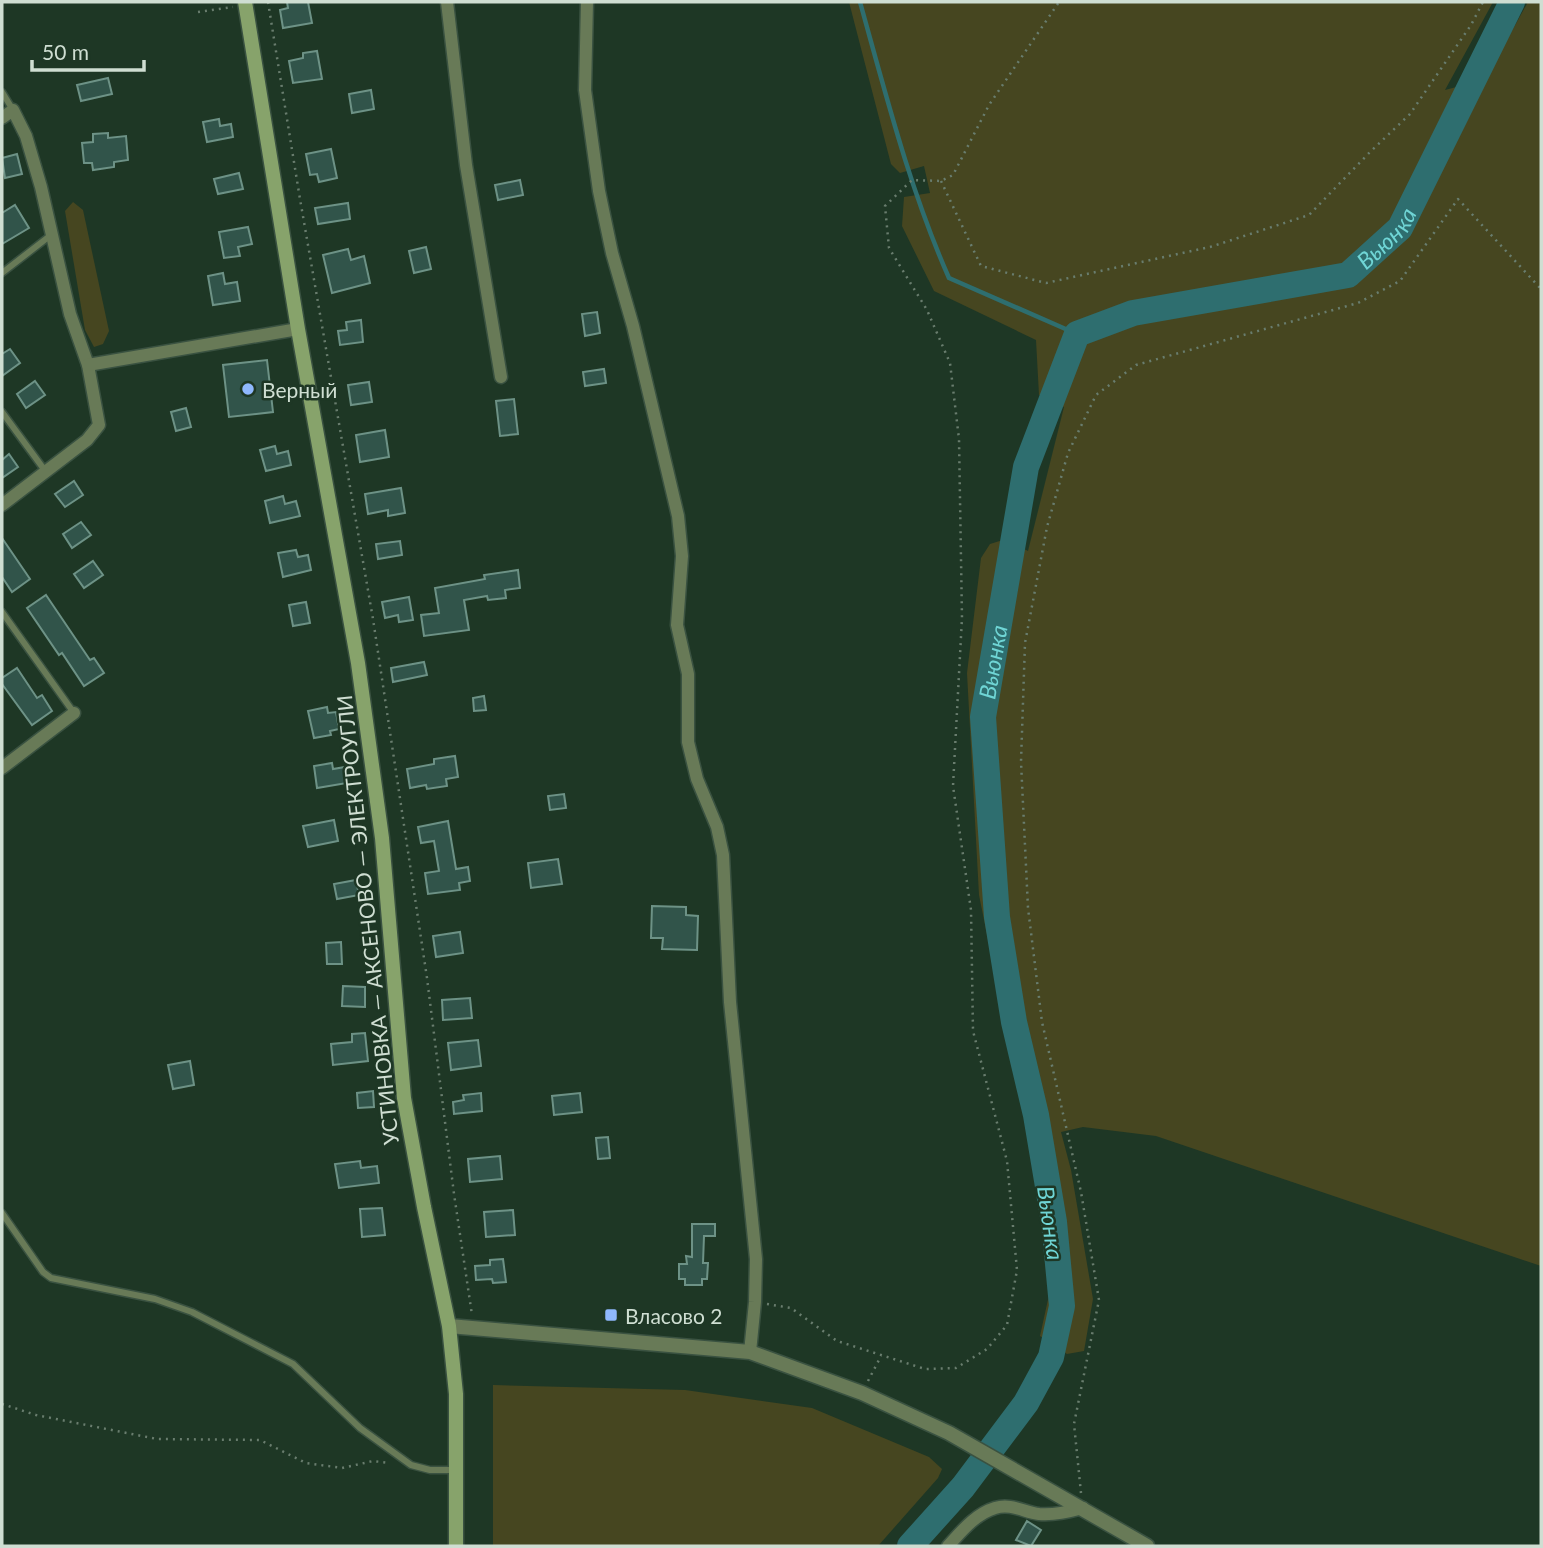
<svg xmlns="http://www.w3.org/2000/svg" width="1543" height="1548" viewBox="0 0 1543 1548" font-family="Lato,sans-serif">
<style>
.green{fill:#464620}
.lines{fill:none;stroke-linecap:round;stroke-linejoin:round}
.stream{stroke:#2e6e6f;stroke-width:4.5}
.river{stroke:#2e6e6f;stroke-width:26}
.building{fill:#31544a;stroke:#6d9286;stroke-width:2}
.service-casing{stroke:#3a5241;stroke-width:9}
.minor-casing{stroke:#3a5241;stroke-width:15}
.tertiary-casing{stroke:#3a5241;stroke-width:17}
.secondary-casing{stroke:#3a5241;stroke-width:17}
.path{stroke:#697d6e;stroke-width:2.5;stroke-dasharray:2 5;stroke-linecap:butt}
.service{stroke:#687a57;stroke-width:6}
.minor{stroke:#687a57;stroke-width:12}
.tertiary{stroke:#687a57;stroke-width:14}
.secondary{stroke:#87a36b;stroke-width:14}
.poi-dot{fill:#8fb8fd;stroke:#1e3725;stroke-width:2.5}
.labels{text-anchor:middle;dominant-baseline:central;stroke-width:5;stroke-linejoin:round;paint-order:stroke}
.poi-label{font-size:21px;fill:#cfded2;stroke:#1e3725;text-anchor:start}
.street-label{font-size:21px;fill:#cfded2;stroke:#1e3725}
.water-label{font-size:23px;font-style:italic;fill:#6fd5d5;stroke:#1e3725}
</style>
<rect width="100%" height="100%" fill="#1e3725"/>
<g class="green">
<path d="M 849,2 L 1493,2 L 1445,90 L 1464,85 L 1474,99 L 1528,2 L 1541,2 L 1541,1266 L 1156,1136 L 1083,1127 L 1061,1132 L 1071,1170 L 1093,1299 L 1084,1351 L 1067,1354 L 1040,1336 L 1049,1295 L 1043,1213 L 979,895 L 967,673 L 981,558 L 990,544 L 1006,539 L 1028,551 L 1064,407 L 1039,395 L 1036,340 L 934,291 L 902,226 L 904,197 L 930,193 L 924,166 L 900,173 L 891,164 Z"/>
<path d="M 73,202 L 83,210 L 109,331 L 103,344 L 94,347 L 85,330 L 65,211 Z"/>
<path d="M 493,1385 L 685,1390 L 812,1408 L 929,1457 L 942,1469 L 938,1478 L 878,1546 L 493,1546 Z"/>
</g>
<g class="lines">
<path class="stream" d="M 860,2 C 886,95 910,190 949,278 L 1077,334"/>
<path class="river" id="s1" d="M 910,1546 L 963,1487 L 1026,1403 L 1051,1357 L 1062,1306 L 1054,1222 L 1036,1115 L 1014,1022 L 997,917 L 983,717 L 1026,467 L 1077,334 L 1133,313 L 1348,275 L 1400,228 L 1512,2"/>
</g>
<g class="building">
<path d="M 287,2 L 308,2 L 312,23 L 283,28 L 280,10 L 288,8 Z"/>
<path d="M 317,51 L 322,79 L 293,83 L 289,61 L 303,58 L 303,53 Z"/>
<path d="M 108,78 L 112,94 L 81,101 L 77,85 Z"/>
<path d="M 371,90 L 374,109 L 352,113 L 349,94 Z"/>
<path d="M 219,119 L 220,126 L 231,124 L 233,137 L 207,142 L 203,122 Z"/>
<path d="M 108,133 L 108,138 L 126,136 L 128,160 L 114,162 L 114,167 L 93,170 L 92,163 L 84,163 L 82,143 L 93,142 L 93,134 Z"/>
<path d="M 331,149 L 337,178 L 319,182 L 317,174 L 310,175 L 306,154 Z"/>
<path d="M 17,154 L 22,174 L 5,178 L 2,158 Z"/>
<path d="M 239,173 L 243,189 L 218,194 L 214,179 Z"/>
<path d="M 520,180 L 523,195 L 498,200 L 495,185 Z"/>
<path d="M 348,203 L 350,219 L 318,224 L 315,208 Z"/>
<path d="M 15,205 L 29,228 L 2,244 L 2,213 Z"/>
<path d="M 248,227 L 252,244 L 238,247 L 240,256 L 224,258 L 219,232 Z"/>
<path d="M 426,247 L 431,269 L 414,273 L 409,251 Z"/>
<path d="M 348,249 L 351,260 L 364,256 L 370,283 L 332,293 L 323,255 Z"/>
<path d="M 223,273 L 225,284 L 237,282 L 240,301 L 213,305 L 208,276 Z"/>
<path d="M 597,312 L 600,333 L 585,336 L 582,314 Z"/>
<path d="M 361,320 L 363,342 L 340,345 L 338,331 L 347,330 L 346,322 Z"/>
<path d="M 10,349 L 20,363 L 2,376 L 2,354 Z"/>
<path d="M 267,360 L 273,412 L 229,417 L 223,365 Z"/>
<path d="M 604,369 L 606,383 L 585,386 L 583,372 Z"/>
<path d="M 35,381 L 45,395 L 26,408 L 17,394 Z"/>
<path d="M 369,382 L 372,402 L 351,405 L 348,385 Z"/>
<path d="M 514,399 L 518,434 L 500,436 L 496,401 Z"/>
<path d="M 186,408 L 191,427 L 176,431 L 171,412 Z"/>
<path d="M 385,430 L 389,457 L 360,462 L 356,435 Z"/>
<path d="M 275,446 L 277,454 L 288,451 L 291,465 L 266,471 L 260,450 Z"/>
<path d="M 9,454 L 18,467 L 2,478 L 2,460 Z"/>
<path d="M 74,481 L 83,495 L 65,507 L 55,494 Z"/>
<path d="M 401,488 L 405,513 L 388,516 L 388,510 L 368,514 L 365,494 Z"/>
<path d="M 283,496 L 285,504 L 296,501 L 300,516 L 270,523 L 265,501 Z"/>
<path d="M 81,522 L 91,535 L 72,548 L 63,534 Z"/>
<path d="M 2,538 L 30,579 L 12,592 L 2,577 Z"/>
<path d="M 400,541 L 402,555 L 378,559 L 376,544 Z"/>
<path d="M 296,550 L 298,557 L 308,555 L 311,570 L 283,577 L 278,553 Z"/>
<path d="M 93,561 L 103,575 L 84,588 L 74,574 Z"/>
<path d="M 518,570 L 520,588 L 505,590 L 506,598 L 488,600 L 487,596 L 464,600 L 469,630 L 424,636 L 421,615 L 439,613 L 435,588 L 485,579 L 484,575 Z"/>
<path d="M 46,595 L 90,660 L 94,658 L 104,673 L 84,686 L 62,653 L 59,655 L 27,608 Z"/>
<path d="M 409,597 L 413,620 L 399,622 L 398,615 L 385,618 L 382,602 Z"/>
<path d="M 306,602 L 310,623 L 293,626 L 289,605 Z"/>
<path d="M 424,662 L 427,675 L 393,682 L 391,668 Z"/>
<path d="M 17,668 L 37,698 L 42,695 L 52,711 L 32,725 L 2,684 L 2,678 Z"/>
<path d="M 484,696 L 486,710 L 474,711 L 473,698 Z"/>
<path d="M 327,707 L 328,713 L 336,712 L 339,729 L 330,731 L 331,735 L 314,738 L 308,711 Z"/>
<path d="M 455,756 L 458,777 L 446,779 L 447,786 L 427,789 L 426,785 L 410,788 L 407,769 L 434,764 L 434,759 Z"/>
<path d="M 332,763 L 333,769 L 345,767 L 347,783 L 317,788 L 314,766 Z"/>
<path d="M 564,794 L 566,808 L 550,810 L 548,796 Z"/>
<path d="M 334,820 L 338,841 L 308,847 L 303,826 Z"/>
<path d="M 448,821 L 456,869 L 468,867 L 470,881 L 459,883 L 460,890 L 428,894 L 425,873 L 439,871 L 434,841 L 421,843 L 418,827 Z"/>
<path d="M 558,859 L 562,884 L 531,888 L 528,863 Z"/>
<path d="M 356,880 L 359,895 L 337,899 L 334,884 Z"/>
<path d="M 652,906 L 686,907 L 686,915 L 698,916 L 697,950 L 662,949 L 663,938 L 651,938 Z"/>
<path d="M 460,932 L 463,953 L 436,957 L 433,936 Z"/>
<path d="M 341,942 L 342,964 L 327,964 L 326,943 Z"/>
<path d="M 343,986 L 365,987 L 365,1007 L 342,1006 Z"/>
<path d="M 470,998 L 472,1018 L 443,1020 L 442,1000 Z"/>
<path d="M 365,1033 L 368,1061 L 333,1065 L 331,1044 L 352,1042 L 352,1034 Z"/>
<path d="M 478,1040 L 481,1066 L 451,1070 L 448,1043 Z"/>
<path d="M 190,1061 L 194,1085 L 173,1089 L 168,1065 Z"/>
<path d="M 373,1091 L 374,1107 L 358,1108 L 357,1093 Z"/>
<path d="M 481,1093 L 482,1111 L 454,1114 L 453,1102 L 464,1100 L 463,1095 Z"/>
<path d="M 580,1093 L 582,1112 L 554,1115 L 552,1096 Z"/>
<path d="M 608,1137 L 610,1158 L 598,1159 L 596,1138 Z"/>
<path d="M 500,1156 L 502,1179 L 470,1182 L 468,1159 Z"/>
<path d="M 360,1161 L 361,1168 L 377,1166 L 379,1183 L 339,1188 L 335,1164 Z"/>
<path d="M 382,1208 L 385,1235 L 362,1237 L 360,1209 Z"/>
<path d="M 513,1210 L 515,1235 L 486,1237 L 484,1212 Z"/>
<path d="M 692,1224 L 715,1224 L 715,1236 L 704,1236 L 703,1263 L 708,1263 L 707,1279 L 702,1279 L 702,1285 L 685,1285 L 685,1279 L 679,1279 L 679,1264 L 687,1264 L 686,1256 L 692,1257 Z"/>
<path d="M 503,1259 L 506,1282 L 493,1283 L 492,1279 L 476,1280 L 475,1266 L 490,1265 L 490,1260 Z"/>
<path d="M 1027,1521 L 1041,1530 L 1031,1546 L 1016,1540 Z"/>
</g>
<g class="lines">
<defs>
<g id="service">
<path d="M 2,92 L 13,110"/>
<path d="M 2,273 L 51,235"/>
<path d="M 2,412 L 46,472"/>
<path d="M 2,612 L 74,713"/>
<path d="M 2,1213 L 43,1272 L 51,1278 L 155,1299 L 192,1312 L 293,1364 L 360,1428 L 411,1465 L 430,1470 L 455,1470"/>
</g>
<g id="minor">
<path d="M 447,2 L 466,165 L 501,377"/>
<path d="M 587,2 L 585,90 L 599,191 L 612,253 L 633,326 L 678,516 L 682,556 L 677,625 L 688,674 L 688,742 L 697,779 L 717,827 L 723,855 L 730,1002 L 756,1259 L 755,1302 L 750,1352"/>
<path d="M 2,118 L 13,110 L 26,136 L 41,187 L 70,314 L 88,365 L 99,425 L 87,440 L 2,505"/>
<path d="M 88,365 L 298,329"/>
<path d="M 2,768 L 74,713"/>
<path d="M 948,1546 C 961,1532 975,1514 995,1508 C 1011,1503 1024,1512 1039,1514 C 1055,1515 1067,1512 1083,1508"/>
</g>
<path id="tertiary" d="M 449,1326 L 750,1352 L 862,1393 L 949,1433 L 1147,1546"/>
<path id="secondary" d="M 245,2 L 298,329 L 358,663 L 382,838 L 404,1098 L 424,1207 L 449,1326 L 456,1394 L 456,1546"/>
</defs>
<use href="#service" class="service-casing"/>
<use href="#minor" class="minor-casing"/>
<use href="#tertiary" class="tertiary-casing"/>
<use href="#secondary" class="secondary-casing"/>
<g class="path">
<path d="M 268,2 L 300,199 L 373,619 L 427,978 L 454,1194 L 472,1315"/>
<path d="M 198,12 L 233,7"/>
<path d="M 941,181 L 981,266 L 1046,283 L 1210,247 L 1309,215 L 1370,152 L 1410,114 L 1471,25 L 1483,2"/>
<path d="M 767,1304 L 791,1308 L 837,1341 L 925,1369 L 956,1368 L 987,1349 L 1007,1325 L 1017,1270 L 1007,1161 L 973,1031 L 971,910 L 953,786 L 962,618 L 959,439 L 950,363 L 927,310 L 889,248 L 885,206 L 912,180 L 941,181 L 953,175 L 989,105 L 1059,2"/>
<path d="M 868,1381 L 881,1356"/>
<path d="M 2,1404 L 36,1415 L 157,1439 L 260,1440 L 306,1463 L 342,1468 L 373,1461 L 390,1463"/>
<path d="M 1081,1493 L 1074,1424 L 1099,1300 L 1081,1192 L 1042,1022 L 1028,908 L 1021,762 L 1025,643 L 1047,527 L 1068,453 L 1096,395 L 1136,365 L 1358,303 L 1400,281 L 1458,199 L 1541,289"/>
</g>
<use href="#service" class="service"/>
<use href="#minor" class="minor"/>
<use href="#tertiary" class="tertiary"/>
<use href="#secondary" class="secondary"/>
</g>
<g class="poi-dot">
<circle cx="248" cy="389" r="7"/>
<rect x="604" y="1308" width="14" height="14" rx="3.5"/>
</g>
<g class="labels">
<g class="poi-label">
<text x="262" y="389">Верный</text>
<text x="625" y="1315">Власово 2</text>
</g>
<g class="street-label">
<text transform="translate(367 920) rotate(-96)">УСТИНОВКА — АКСЕНОВО — ЭЛЕКТРОУГЛИ</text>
</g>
<g class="water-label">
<text stroke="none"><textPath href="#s1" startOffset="1612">Вьюнка</textPath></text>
<text stroke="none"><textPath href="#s1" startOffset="940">Вьюнка</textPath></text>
<text transform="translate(1051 1223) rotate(82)">Вьюнка</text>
</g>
</g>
<rect width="1543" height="1548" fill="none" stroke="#cfded2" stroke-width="7"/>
<path d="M32 60v10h112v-10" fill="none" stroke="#cfded2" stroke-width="3.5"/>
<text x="42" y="60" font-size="21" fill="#cfded2" stroke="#1e3725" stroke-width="5" paint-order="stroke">50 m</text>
</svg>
